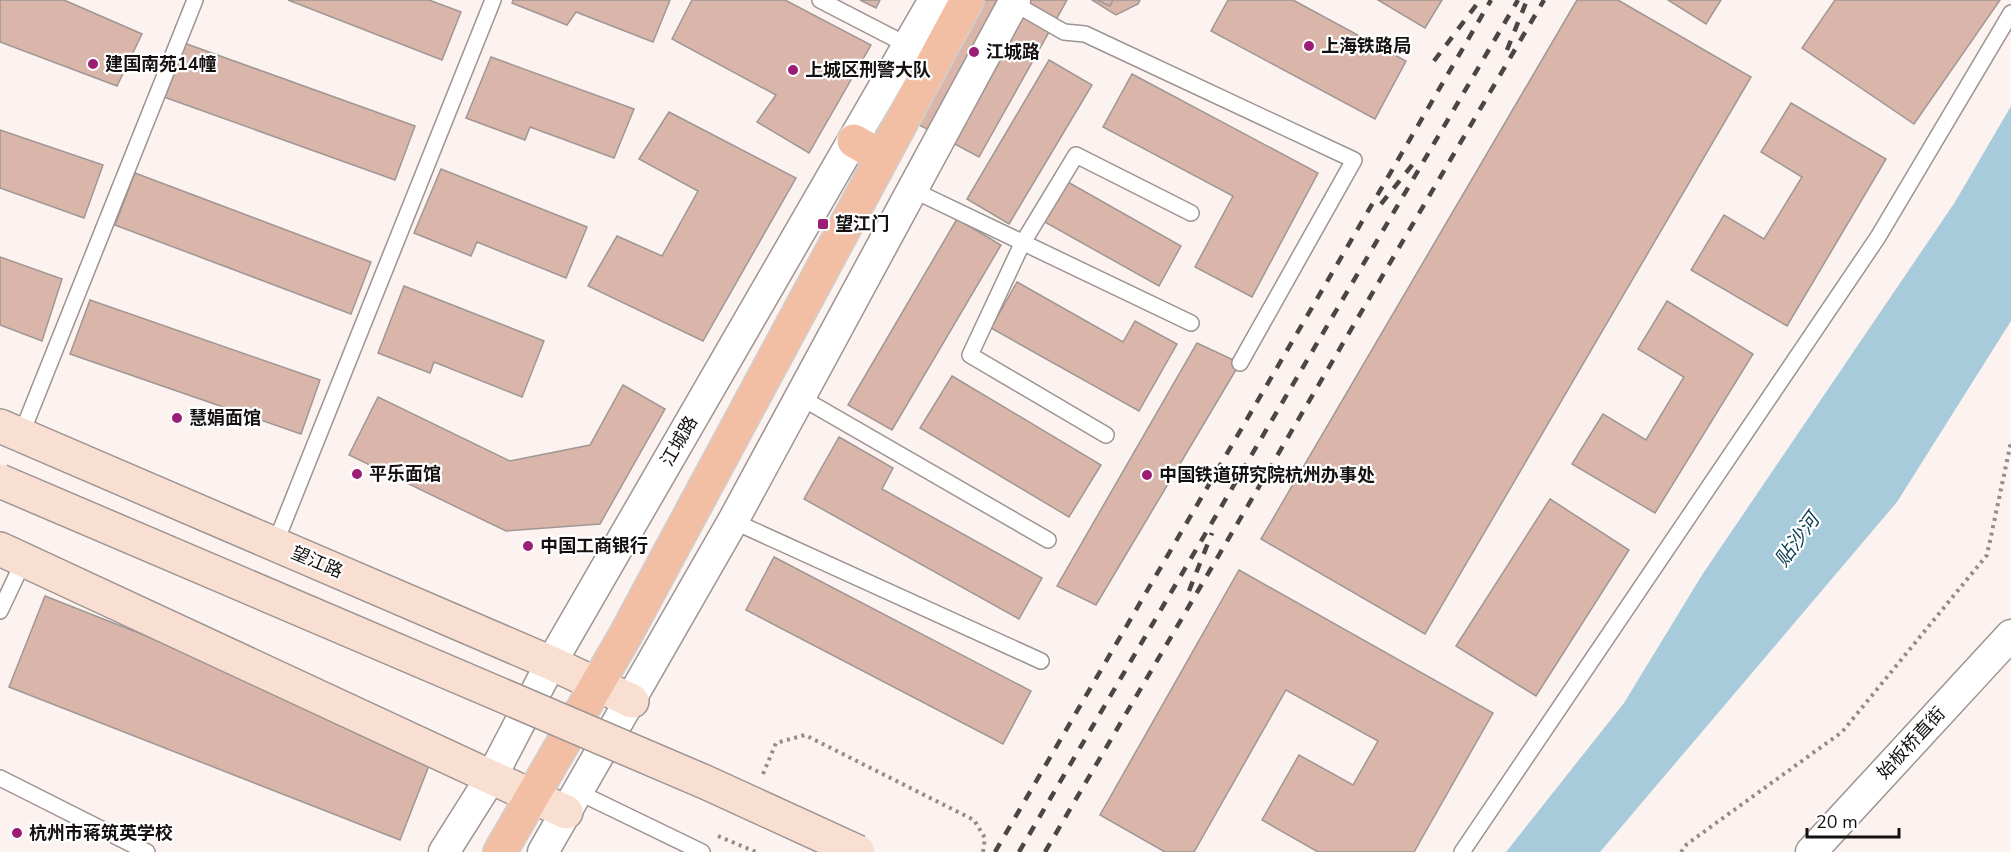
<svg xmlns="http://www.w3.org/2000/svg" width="2011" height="852" viewBox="0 0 2011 852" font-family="'Nunito Sans','Noto Sans SC',sans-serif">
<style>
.water{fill:#a7cbdb}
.building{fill:#d9b6a9;stroke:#a09794;stroke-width:1.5}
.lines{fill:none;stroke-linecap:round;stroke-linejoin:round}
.lane-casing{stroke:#9d9491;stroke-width:18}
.street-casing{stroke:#9d9491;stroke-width:33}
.secondary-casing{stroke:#9d9491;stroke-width:36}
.primary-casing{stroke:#d0cfcf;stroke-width:36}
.path{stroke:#938c8a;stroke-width:4;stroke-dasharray:3 4.5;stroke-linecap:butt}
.lane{stroke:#fff;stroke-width:15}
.street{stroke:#fff;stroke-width:30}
.secondary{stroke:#f9dfd2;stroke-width:33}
.primary{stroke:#f2bfa5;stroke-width:33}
.rail{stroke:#4a4644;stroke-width:4.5;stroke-dasharray:10 10;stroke-linecap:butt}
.secondary-bridge-casing{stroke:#9d9491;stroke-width:36;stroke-linecap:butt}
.secondary-bridge{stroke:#f9dfd2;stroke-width:33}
.poi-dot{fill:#9b1e74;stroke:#fff;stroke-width:2}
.labels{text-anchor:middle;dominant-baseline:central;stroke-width:4.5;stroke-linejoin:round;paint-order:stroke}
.poi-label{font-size:18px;font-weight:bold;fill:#141110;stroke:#fff;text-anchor:start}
.street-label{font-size:18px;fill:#141110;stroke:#fff}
.water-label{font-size:20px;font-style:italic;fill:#0f4053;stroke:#fff}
</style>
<rect width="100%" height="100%" fill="#fcf2ef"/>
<path class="water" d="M 2011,106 L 2011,321 L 1897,502 L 1600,852 L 1506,852 L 1624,703 L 1702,575 L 1955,202 Z"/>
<g class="building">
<path d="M 0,0 L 64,0 L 142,34 L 117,86 L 0,42 Z"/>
<path d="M 288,0 L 429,0 L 461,12 L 442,60 Z"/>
<path d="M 513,0 L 670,0 L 653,42 L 576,12 L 567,25 L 512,3 Z"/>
<path d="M 692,0 L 785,0 L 871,45 L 809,153 L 757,122 L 776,95 L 672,39 Z"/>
<path d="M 860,0 L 880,0 L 876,8 Z"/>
<path d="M 939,0 L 1067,0 L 979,157 L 882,105 Z"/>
<path d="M 1092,0 L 1140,0 L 1138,4 L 1116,15 Z"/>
<path d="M 1097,0 L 1113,0 L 1110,6 Z"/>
<path d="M 1228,0 L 1293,0 L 1406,61 L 1375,119 L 1211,31 Z"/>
<path d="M 1378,0 L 1442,0 L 1425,28 Z"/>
<path d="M 1577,0 L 1618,0 L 1751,77 L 1425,634 L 1261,539 Z"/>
<path d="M 1668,0 L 1721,0 L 1706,24 Z"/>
<path d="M 1835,0 L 2000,0 L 1914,124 L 1802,48 Z"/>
<path d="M 184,43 L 415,126 L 395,180 L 164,97 Z"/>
<path d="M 491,57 L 634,109 L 614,158 L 530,127 L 525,140 L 466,118 Z"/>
<path d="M 1049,60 L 1092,85 L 1009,224 L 967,199 Z"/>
<path d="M 1132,74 L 1318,173 L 1252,297 L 1195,267 L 1233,196 L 1103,127 Z"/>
<path d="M 1791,103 L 1886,159 L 1787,326 L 1691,270 L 1724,215 L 1764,239 L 1802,177 L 1761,152 Z"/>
<path d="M 669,112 L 796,178 L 703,341 L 588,286 L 617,236 L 662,256 L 698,191 L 639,159 Z"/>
<path d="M 0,130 L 103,165 L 84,218 L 0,188 Z"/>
<path d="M 441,169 L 587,227 L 566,278 L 477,242 L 471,256 L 414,233 Z"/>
<path d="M 135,173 L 371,262 L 351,314 L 115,225 Z"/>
<path d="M 1066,181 L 1181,246 L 1159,286 L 1043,221 Z"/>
<path d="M 957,219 L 1001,245 L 892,430 L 848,405 Z"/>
<path d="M 0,257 L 62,279 L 42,341 L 0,325 Z"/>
<path d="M 1017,282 L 1123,342 L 1135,321 L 1177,344 L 1139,411 L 991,328 Z"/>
<path d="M 404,286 L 544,341 L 522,397 L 434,362 L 430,373 L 378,353 Z"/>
<path d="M 90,300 L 320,380 L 301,434 L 70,354 Z"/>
<path d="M 1667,301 L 1753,354 L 1655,513 L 1572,464 L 1603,414 L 1646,440 L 1684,377 L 1638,349 Z"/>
<path d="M 1197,343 L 1240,363 L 1096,605 L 1057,586 Z"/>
<path d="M 952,376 L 1101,465 L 1069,517 L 920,428 Z"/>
<path d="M 623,385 L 665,409 L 600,524 L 506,531 L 349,455 L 378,397 L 510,461 L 590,445 Z"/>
<path d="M 839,437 L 893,468 L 882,489 L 1042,578 L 1019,619 L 804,499 Z"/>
<path d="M 1550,499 L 1629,550 L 1536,696 L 1456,646 Z"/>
<path d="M 774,557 L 1031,691 L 1003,744 L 746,610 Z"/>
<path d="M 1239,570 L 1493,713 L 1414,852 L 1318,852 L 1262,820 L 1299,755 L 1353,785 L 1378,741 L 1286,690 L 1194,852 L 1165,852 L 1100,815 Z"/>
<path d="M 45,596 L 435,750 L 400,840 L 9,687 Z"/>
</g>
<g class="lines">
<defs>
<g id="lane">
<path d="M 820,0 L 909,46"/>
<path d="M 1010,1 L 1064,32 L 1085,34 L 1354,160 L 1240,363"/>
<path d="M 913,190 L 1191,323"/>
<path d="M 800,397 L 1048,540"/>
<path d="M 21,435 L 195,0"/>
<path d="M 1106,435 L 970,355 L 1022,244 L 1076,155 L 1191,213"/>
<path d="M 733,521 L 1041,661"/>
<path d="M 275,544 L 493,0"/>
<path d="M 0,611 L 24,560"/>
<path d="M 0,778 L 147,852"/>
<path d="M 578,792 L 702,852"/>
<path d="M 1462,852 L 1878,237 L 2011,13"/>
</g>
<g id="street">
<path d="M 444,852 L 492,776 L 551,663 L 934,0"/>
<path d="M 543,852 L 733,521 L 1015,0"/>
<path d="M 1811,852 L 2011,635"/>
</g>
<g id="secondary">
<path d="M 0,426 L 551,663 L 632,701"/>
<path d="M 0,549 L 566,812"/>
</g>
<g id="primary">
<path d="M 854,141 L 882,157"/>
<path d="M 500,852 L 625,636 L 967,0"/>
</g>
</defs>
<use href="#lane" class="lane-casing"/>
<use href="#street" class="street-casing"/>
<use href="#secondary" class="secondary-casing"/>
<use href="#primary" class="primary-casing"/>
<g class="path">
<path d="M 763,774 L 776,743 L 805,735 L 974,820 L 985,838 L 983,852"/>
<path d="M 718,836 L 756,852"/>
<path d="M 1681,852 L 1687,844 L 1842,732 L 1987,555 L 2011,442"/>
</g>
<use href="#lane" class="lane"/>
<use href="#street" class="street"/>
<use href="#secondary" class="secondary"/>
<use href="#primary" class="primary"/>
<g class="rail">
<path d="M 1507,50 L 1527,0"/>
<path d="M 1434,61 L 1480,0"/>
<path d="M 1381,204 L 1417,159"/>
<path d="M 1189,591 L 1212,533"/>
<path d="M 995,852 L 1491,0"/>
<path d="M 1019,852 L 1518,0"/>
<path d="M 1045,852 L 1544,0"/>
</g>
<defs>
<path id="secondary-bridge" d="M 0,481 L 705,782 L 858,852"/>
</defs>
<use href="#secondary-bridge" class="secondary-bridge-casing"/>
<use href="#secondary-bridge" class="secondary-bridge"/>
</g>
<g class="poi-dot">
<circle cx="1309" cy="46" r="6"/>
<circle cx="974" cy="52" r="6"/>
<circle cx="93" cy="64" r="6"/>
<circle cx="793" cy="70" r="6"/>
<rect x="817" y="218" width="12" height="12" rx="3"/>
<circle cx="177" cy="418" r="6"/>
<circle cx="357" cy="474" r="6"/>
<circle cx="1147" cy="475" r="6"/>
<circle cx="528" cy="546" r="6"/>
<circle cx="17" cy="833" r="6"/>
</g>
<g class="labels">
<g class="poi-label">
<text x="1321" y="46">上海铁路局</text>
<text x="986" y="52">江城路</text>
<text x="105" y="64">建国南苑14幢</text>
<text x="805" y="70">上城区刑警大队</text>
<text x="835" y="224">望江门</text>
<text x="189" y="418">慧娟面馆</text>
<text x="369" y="474">平乐面馆</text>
<text x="1159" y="475">中国铁道研究院杭州办事处</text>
<text x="540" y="546">中国工商银行</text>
<text x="29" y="833">杭州市蒋筑英学校</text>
</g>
<g class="street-label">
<text transform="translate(679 441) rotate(-60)">江城路</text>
<text transform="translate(317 562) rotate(23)">望江路</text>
<text transform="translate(1911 743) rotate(-47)">始板桥直街</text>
</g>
<g class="water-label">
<text transform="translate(1797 540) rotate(-54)">贴沙河</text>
</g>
</g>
<path d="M1807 828v9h92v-9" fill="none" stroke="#141110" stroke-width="3"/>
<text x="1816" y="828" font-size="18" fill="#141110" stroke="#ffffff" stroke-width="4.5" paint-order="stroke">20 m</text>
</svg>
